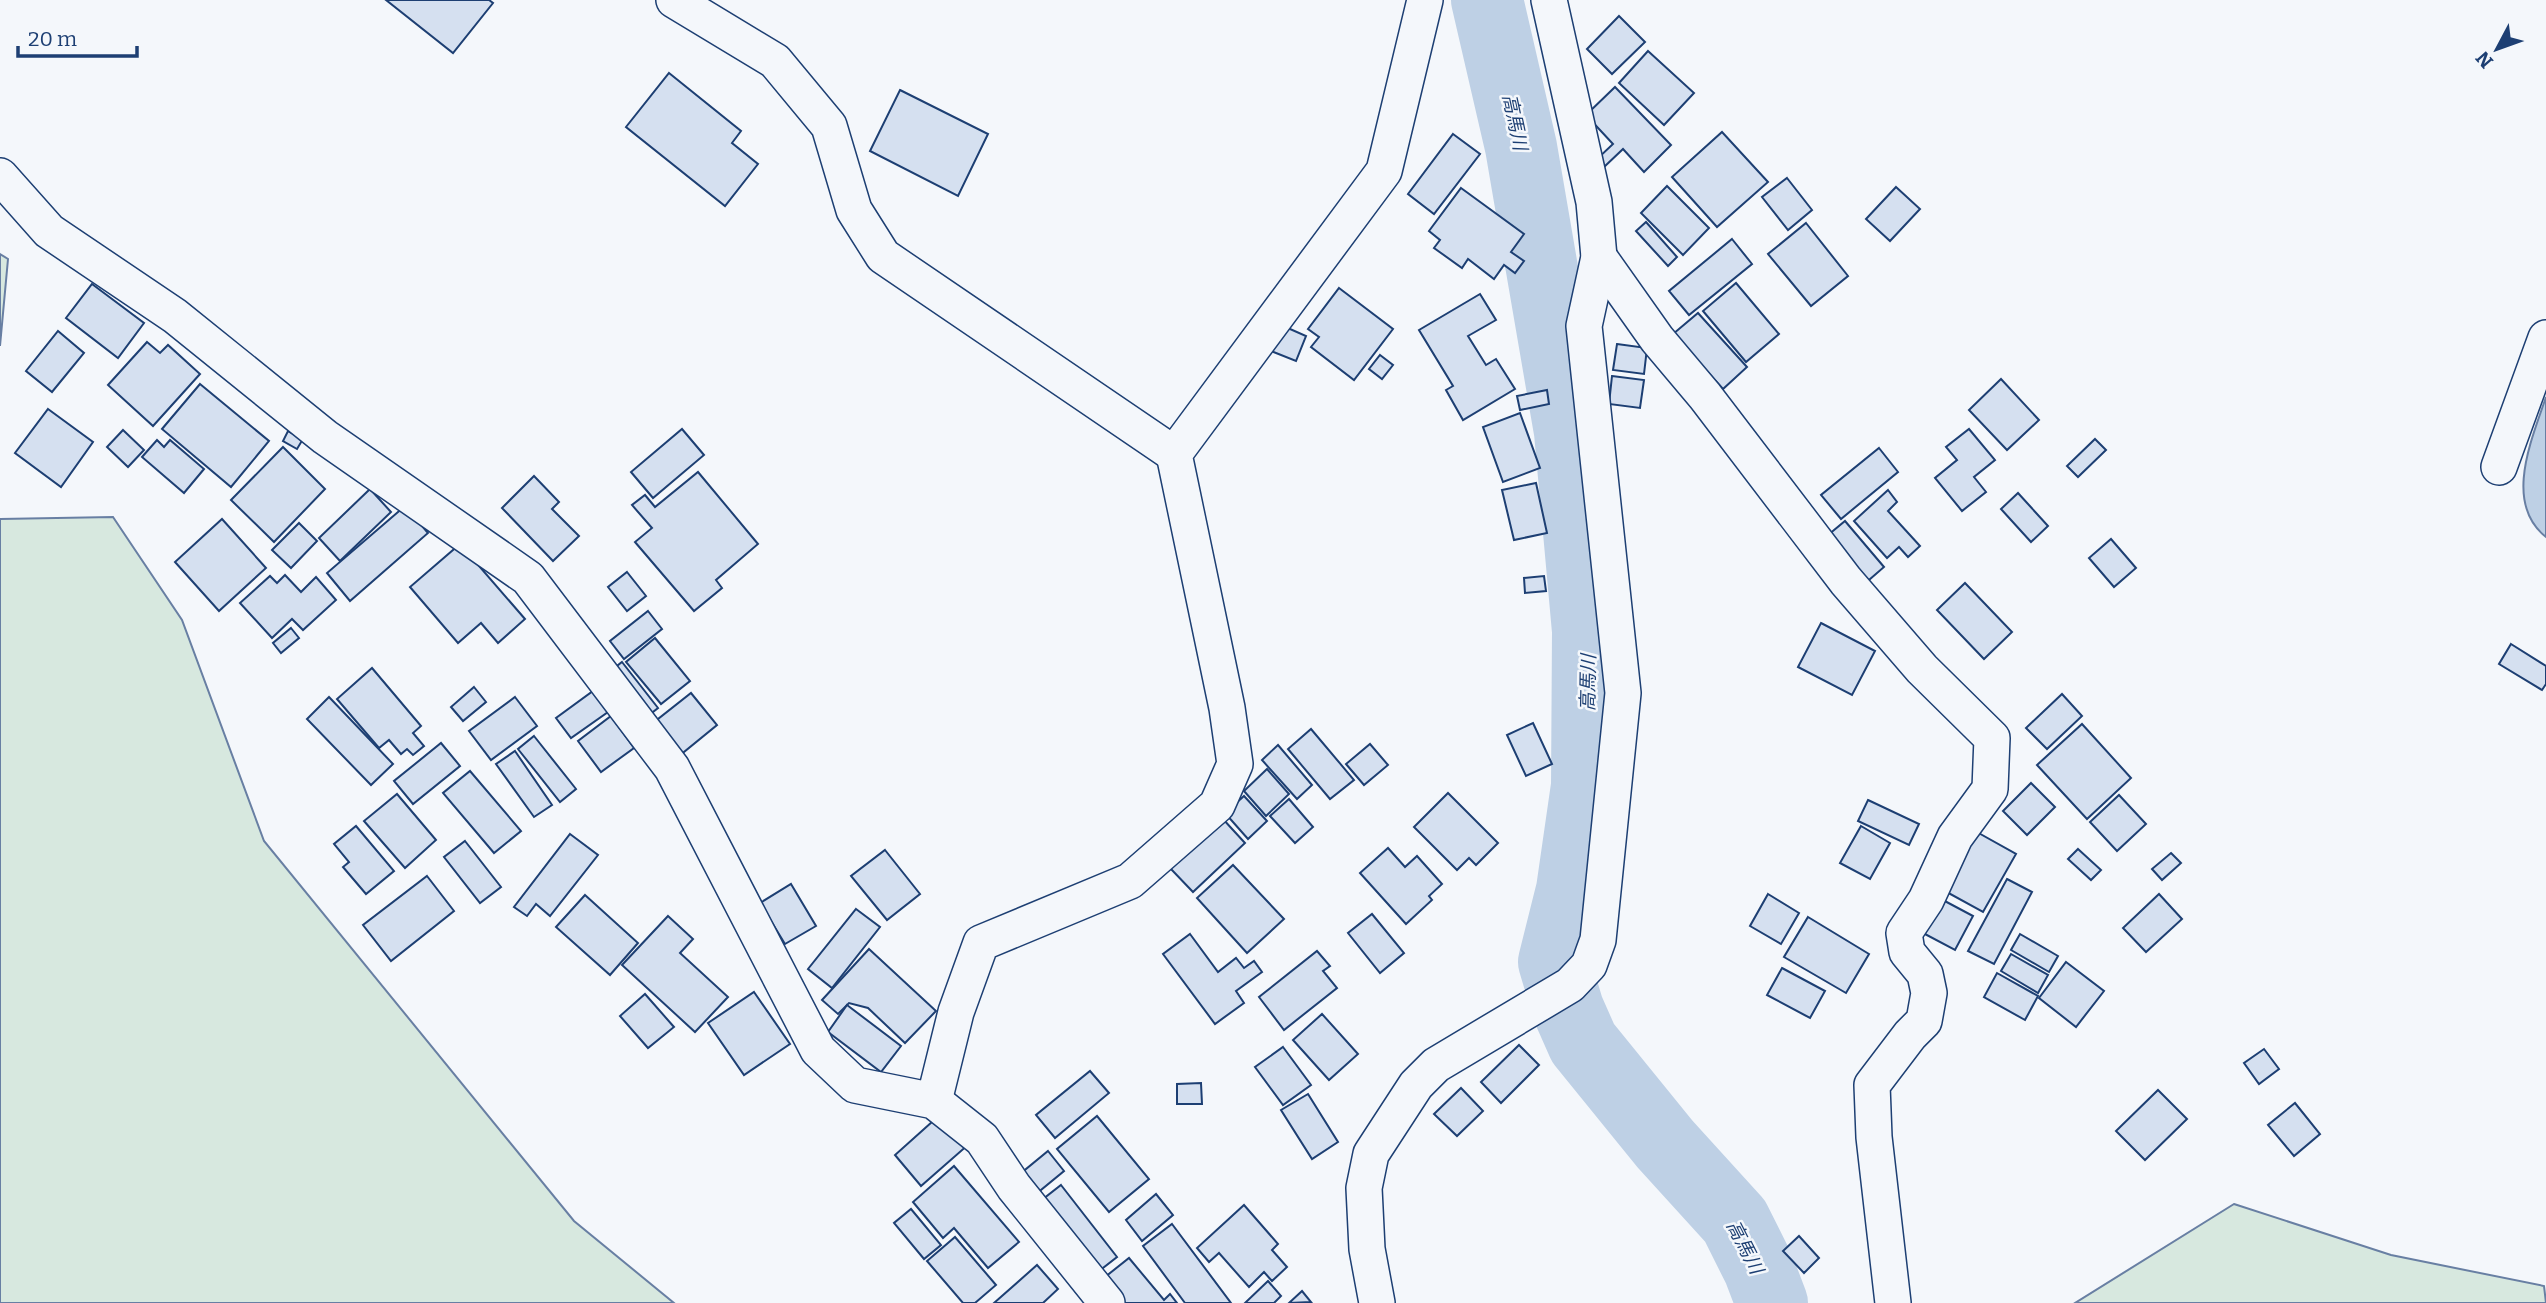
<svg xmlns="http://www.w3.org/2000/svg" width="2546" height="1303" viewBox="0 0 2546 1303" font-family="Bitter,'Noto Sans JP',serif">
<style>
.green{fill:#d7e8df;stroke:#687fa3;stroke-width:2}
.water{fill:#bed0e5;stroke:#687fa3;stroke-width:2}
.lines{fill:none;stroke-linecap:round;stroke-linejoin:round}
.river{stroke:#bed0e5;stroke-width:72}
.building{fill:#d5e0f0;stroke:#1d3f73;stroke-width:2}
.minor-casing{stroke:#1d3f73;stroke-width:38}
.minor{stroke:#f4f7fb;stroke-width:35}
.labels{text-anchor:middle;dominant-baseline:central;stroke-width:5;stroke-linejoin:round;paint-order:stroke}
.water-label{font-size:19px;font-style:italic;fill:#1d3f73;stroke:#f4f7fb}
</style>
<rect width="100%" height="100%" fill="#f4f7fb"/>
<g class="green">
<path d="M 0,254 L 8,259 L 0,346 Z"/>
<path d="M 113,517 L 182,620 L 264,841 L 574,1221 L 674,1303 L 0,1303 L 0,519 Z"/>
<path d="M 2234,1204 L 2391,1255 L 2544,1286 L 2546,1303 L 2075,1303 Z"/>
</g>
<path class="water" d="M 2546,397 L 2546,537 C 2503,503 2532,439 2546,397 Z"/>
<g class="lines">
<path class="river" d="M 1487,0 L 1521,147 L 1570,432 L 1588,631 L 1587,786 L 1572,890 L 1554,962 L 1568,1009 L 1583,1043 L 1665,1144 L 1735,1221 L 1759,1269 L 1772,1303"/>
</g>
<g class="building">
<path d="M 386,0 L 489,0 L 493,3 L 453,53 Z"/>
<path d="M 1619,16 L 1645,42 L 1612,74 L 1587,49 Z"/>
<path d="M 1648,51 L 1694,93 L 1664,125 L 1619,83 Z"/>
<path d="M 669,73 L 741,131 L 732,143 L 758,164 L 725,206 L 626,127 Z"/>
<path d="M 1615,87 L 1671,145 L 1644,172 L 1623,149 L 1603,168 L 1596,160 L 1613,144 L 1586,115 Z"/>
<path d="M 900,90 L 988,134 L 958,196 L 870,151 Z"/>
<path d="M 1722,132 L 1768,182 L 1717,227 L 1672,177 Z"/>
<path d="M 1453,134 L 1480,154 L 1434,214 L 1408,194 Z"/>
<path d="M 1787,178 L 1812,210 L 1788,230 L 1762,197 Z"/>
<path d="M 1667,186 L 1709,228 L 1683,255 L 1641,213 Z"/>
<path d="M 1896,187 L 1920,209 L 1890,241 L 1866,219 Z"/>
<path d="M 1461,188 L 1524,234 L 1511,252 L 1524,261 L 1515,273 L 1504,265 L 1494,279 L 1468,259 L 1462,268 L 1434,248 L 1440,240 L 1429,231 Z"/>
<path d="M 1646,222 L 1677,257 L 1668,266 L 1636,231 Z"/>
<path d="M 1806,223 L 1848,276 L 1811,306 L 1768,254 Z"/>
<path d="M 1732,239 L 1752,264 L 1689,315 L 1669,291 Z"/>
<path d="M 1736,283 L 1779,334 L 1746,362 L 1703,311 Z"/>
<path d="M 92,284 L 144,323 L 118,358 L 66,318 Z"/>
<path d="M 1339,288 L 1393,329 L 1354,380 L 1311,347 L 1319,337 L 1308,329 Z"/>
<path d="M 1480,294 L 1496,320 L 1468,336 L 1486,365 L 1496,359 L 1515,389 L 1463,420 L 1446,390 L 1453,386 L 1419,330 Z"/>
<path d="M 1698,313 L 1747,367 L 1723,389 L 1673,334 Z"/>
<path d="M 1281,325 L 1306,336 L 1296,361 L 1271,351 Z"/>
<path d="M 58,331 L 84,353 L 52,392 L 26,371 Z"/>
<path d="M 147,342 L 160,353 L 168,345 L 200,374 L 153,426 L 108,385 Z"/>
<path d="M 1617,344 L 1647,348 L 1644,374 L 1613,370 Z"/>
<path d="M 1380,355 L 1393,365 L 1382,379 L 1369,369 Z"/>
<path d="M 1612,376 L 1644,380 L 1640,408 L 1609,404 Z"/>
<path d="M 2001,379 L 2039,420 L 2007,450 L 1969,410 Z"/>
<path d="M 200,384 L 269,441 L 231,487 L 162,429 Z"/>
<path d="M 1547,390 L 1549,404 L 1520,410 L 1517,396 Z"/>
<path d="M 48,409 L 93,442 L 61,487 L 15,453 Z"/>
<path d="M 1520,413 L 1540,468 L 1503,482 L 1483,427 Z"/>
<path d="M 682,429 L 704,455 L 653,498 L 631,472 Z"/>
<path d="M 1969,429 L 1995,460 L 1974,477 L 1986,492 L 1962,511 L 1935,478 L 1957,460 L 1946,447 Z"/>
<path d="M 123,430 L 144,450 L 128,467 L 107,447 Z"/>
<path d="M 288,431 L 303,439 L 297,449 L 283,441 Z"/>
<path d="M 2095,439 L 2106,450 L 2078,477 L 2067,466 Z"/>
<path d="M 157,440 L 164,447 L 170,440 L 204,469 L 184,493 L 142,457 Z"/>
<path d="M 283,447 L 325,489 L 274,542 L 231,500 Z"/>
<path d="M 1879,448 L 1898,472 L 1841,519 L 1821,495 Z"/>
<path d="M 698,472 L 758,544 L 716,580 L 722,588 L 694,611 L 635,542 L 652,528 L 632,505 L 645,495 L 655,507 Z"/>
<path d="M 534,476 L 559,502 L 552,509 L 579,536 L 553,561 L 502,508 Z"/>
<path d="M 1536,483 L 1547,533 L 1514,540 L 1502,490 Z"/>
<path d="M 370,489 L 391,512 L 340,561 L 319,538 Z"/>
<path d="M 1888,490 L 1897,502 L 1888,511 L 1920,546 L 1908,557 L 1899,547 L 1887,558 L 1854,521 Z"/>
<path d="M 2018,493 L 2048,526 L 2031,542 L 2001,509 Z"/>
<path d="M 405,506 L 428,533 L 350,601 L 327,573 Z"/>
<path d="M 222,519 L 266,568 L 219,611 L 175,562 Z"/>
<path d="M 1845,521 L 1884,567 L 1862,586 L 1822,540 Z"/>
<path d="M 299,523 L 317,541 L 291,568 L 272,550 Z"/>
<path d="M 2111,539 L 2136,568 L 2114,587 L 2089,558 Z"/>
<path d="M 460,544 L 525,619 L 498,643 L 481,623 L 458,643 L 410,587 Z"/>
<path d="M 627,572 L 646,596 L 627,611 L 608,587 Z"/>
<path d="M 285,575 L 301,592 L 316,577 L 336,600 L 303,630 L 292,619 L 272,638 L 240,603 L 270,576 L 277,583 Z"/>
<path d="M 1544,576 L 1546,591 L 1525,593 L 1524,578 Z"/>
<path d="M 1965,583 L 2012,632 L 1984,659 L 1937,610 Z"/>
<path d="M 648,611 L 662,629 L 624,659 L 610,641 Z"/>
<path d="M 1821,623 L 1875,651 L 1852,695 L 1798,667 Z"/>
<path d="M 291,628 L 299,638 L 281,653 L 273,643 Z"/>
<path d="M 655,638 L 690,681 L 661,704 L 626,662 Z"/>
<path d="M 2511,644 L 2546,666 L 2546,684 L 2542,690 L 2499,664 Z"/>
<path d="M 622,662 L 658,708 L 644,719 L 608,673 Z"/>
<path d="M 372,668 L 421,726 L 413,733 L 424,746 L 413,755 L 407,749 L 401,754 L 389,740 L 379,748 L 337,699 Z"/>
<path d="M 474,687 L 486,702 L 463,721 L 451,707 Z"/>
<path d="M 593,691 L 608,712 L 571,738 L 556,718 Z"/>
<path d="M 691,693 L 717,725 L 679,756 L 653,723 Z"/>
<path d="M 2062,694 L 2082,716 L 2047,749 L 2026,728 Z"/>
<path d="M 329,697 L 393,764 L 371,785 L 307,719 Z"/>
<path d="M 515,697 L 537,726 L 491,760 L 469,731 Z"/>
<path d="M 611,716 L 634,748 L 601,772 L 578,741 Z"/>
<path d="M 1533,723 L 1552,764 L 1526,776 L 1507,735 Z"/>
<path d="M 2082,724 L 2131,778 L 2087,819 L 2037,765 Z"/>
<path d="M 1311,729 L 1354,780 L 1330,799 L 1288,749 Z"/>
<path d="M 534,736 L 576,789 L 560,802 L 518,749 Z"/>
<path d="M 441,743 L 460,766 L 413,804 L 394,781 Z"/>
<path d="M 1370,744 L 1388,765 L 1364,785 L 1346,764 Z"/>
<path d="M 1278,745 L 1312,785 L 1297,799 L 1262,760 Z"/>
<path d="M 515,751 L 552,805 L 534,817 L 496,764 Z"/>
<path d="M 1267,769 L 1289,794 L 1266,816 L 1244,791 Z"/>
<path d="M 470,771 L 521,831 L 494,853 L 443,793 Z"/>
<path d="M 2031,783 L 2055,807 L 2027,835 L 2003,811 Z"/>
<path d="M 1448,793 L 1498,843 L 1476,865 L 1469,858 L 1457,870 L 1414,827 Z"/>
<path d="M 397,794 L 436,840 L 405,868 L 364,821 Z"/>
<path d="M 2119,795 L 2146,824 L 2117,851 L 2090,822 Z"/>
<path d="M 1244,796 L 1267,821 L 1248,839 L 1225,813 Z"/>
<path d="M 1289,799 L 1313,827 L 1295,843 L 1270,816 Z"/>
<path d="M 1868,800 L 1919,824 L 1909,845 L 1858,821 Z"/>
<path d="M 1222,818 L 1245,843 L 1193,892 L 1170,868 Z"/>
<path d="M 356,826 L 394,871 L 366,894 L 343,867 L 349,862 L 334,844 Z"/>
<path d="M 1861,826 L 1890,843 L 1870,879 L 1840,863 Z"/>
<path d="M 1975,831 L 2016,854 L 1983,912 L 1943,890 Z"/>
<path d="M 570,834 L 598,855 L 550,916 L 536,904 L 527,916 L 514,907 Z"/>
<path d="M 465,841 L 501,887 L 480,903 L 444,857 Z"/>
<path d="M 1388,848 L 1405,867 L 1417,856 L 1442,884 L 1429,896 L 1432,900 L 1406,924 L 1360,873 Z"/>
<path d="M 2078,849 L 2101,870 L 2091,880 L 2068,859 Z"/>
<path d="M 885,850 L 920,894 L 887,920 L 851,876 Z"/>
<path d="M 2171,853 L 2181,863 L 2162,880 L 2152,869 Z"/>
<path d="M 1233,865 L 1284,919 L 1247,953 L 1197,898 Z"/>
<path d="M 427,876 L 454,911 L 391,961 L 363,925 Z"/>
<path d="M 2007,879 L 2032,892 L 1994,964 L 1968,951 Z"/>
<path d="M 791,884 L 816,926 L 785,944 L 760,903 Z"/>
<path d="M 1768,894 L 1799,913 L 1781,944 L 1750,926 Z"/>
<path d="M 2159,894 L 2182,919 L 2146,952 L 2123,928 Z"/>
<path d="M 585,895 L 638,943 L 610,975 L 556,927 Z"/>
<path d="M 1941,899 L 1973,916 L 1955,950 L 1923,933 Z"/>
<path d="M 856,909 L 880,927 L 832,988 L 808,969 Z"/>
<path d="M 1372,914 L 1404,953 L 1380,973 L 1348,933 Z"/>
<path d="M 668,916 L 693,939 L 680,953 L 728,997 L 695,1032 L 622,965 Z"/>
<path d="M 1808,917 L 1869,954 L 1846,993 L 1784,957 Z"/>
<path d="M 1190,934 L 1218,972 L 1236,958 L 1244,968 L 1254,961 L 1262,972 L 1236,991 L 1244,1003 L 1215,1024 L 1163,954 Z"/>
<path d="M 2020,934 L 2058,956 L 2049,972 L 2011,950 Z"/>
<path d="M 869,949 L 936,1011 L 905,1043 L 868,1008 L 849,1003 L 838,1014 L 822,1000 Z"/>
<path d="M 1317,951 L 1330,966 L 1323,971 L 1337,988 L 1284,1030 L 1259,997 Z"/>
<path d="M 2011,954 L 2048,975 L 2038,993 L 2001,971 Z"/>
<path d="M 2066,962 L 2104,991 L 2076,1027 L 2039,998 Z"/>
<path d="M 1782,968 L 1825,991 L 1810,1018 L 1767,995 Z"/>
<path d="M 1997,973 L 2038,996 L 2025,1020 L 1984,997 Z"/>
<path d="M 754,992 L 790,1044 L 744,1075 L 708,1023 Z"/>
<path d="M 645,994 L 674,1027 L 648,1048 L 620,1016 Z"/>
<path d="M 847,1005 L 901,1046 L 881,1072 L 828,1032 Z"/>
<path d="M 1322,1014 L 1358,1054 L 1329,1080 L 1293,1040 Z"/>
<path d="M 1519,1045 L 1539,1065 L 1501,1103 L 1481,1082 Z"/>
<path d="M 1283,1047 L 1311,1085 L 1283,1105 L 1255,1067 Z"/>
<path d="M 2264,1049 L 2279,1069 L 2259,1084 L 2244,1063 Z"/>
<path d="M 1090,1071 L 1109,1093 L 1055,1138 L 1036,1115 Z"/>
<path d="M 1201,1083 L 1202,1104 L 1177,1104 L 1177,1084 Z"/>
<path d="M 1461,1088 L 1483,1111 L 1457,1136 L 1434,1114 Z"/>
<path d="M 2158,1090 L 2187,1119 L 2145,1160 L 2116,1131 Z"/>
<path d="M 1308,1094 L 1338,1142 L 1312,1159 L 1281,1110 Z"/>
<path d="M 2295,1103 L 2320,1134 L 2294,1156 L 2268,1125 Z"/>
<path d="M 942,1113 L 969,1144 L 921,1186 L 895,1155 Z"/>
<path d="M 1097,1116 L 1149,1179 L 1109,1212 L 1057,1149 Z"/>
<path d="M 1048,1151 L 1064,1171 L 1036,1194 L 1020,1174 Z"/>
<path d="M 954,1166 L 1019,1242 L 988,1268 L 954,1228 L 943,1238 L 913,1202 Z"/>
<path d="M 1061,1185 L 1117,1257 L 1094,1275 L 1038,1203 Z"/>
<path d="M 1156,1194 L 1173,1215 L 1142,1241 L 1126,1220 Z"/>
<path d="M 1244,1205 L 1278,1244 L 1272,1250 L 1287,1267 L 1272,1281 L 1264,1272 L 1249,1287 L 1219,1253 L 1209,1262 L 1197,1248 Z"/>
<path d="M 911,1209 L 941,1245 L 924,1259 L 894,1223 Z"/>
<path d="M 1172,1224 L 1231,1303 L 1185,1303 L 1143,1246 Z"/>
<path d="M 1799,1236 L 1819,1258 L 1804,1273 L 1783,1251 Z"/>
<path d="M 955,1237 L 996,1285 L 975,1303 L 963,1303 L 927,1261 Z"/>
<path d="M 1129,1258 L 1164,1300 L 1170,1294 L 1177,1303 L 1118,1303 L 1100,1281 Z"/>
<path d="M 1037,1265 L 1058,1289 L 1043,1303 L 994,1303 Z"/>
<path d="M 1268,1281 L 1281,1296 L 1274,1303 L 1245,1303 Z"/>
<path d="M 1302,1291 L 1311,1302 L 1289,1303 Z"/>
</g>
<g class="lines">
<defs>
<g id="minor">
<path d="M 674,0 L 775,61 L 829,126 L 854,210 L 883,256 L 1174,454"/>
<path d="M 0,176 L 49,231 L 175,316 L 325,437 L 528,578 L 672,768 L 818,1050 L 855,1085 L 934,1101 L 982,1139 L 1014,1187 L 1107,1303"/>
<path d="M 1599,257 L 1657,339 L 1705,396 L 1846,581 L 1922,669 L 1992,738 L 1990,789 L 1955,837 L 1926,900 L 1904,933 L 1907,952 L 1925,974 L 1929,993 L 1924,1021 L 1910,1035 L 1872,1085 L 1874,1137 L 1893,1303"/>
<path d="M 2499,467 L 2546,338"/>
<path d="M 934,1101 L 956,1012 L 981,943 L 1130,881 L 1217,805 L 1235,764 L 1227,708 L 1174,454 L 1384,171 L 1425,0"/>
<path d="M 1377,1303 L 1367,1249 L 1364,1188 L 1371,1154 L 1416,1085 L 1436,1065 L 1570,985 L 1589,965 L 1598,940 L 1623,693 L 1584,326 L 1599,257 L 1594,202 L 1549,0"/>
</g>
</defs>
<use href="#minor" class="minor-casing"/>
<use href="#minor" class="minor"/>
</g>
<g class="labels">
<g class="water-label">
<text transform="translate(1515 122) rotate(78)">高馬川</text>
<text transform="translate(1588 683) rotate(-89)">高馬川</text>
<text transform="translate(1745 1247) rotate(63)">高馬川</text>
</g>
</g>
<g transform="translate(2497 49) rotate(229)" stroke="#f4f7fb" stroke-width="5" paint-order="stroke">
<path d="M0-5L12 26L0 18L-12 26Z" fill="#1d3f73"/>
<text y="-10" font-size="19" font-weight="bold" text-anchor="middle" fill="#1d3f73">N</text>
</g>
<path d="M18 46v10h119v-10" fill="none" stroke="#1d3f73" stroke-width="3.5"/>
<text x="28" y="46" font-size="21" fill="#1d3f73" stroke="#f4f7fb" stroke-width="5" paint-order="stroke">20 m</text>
</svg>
